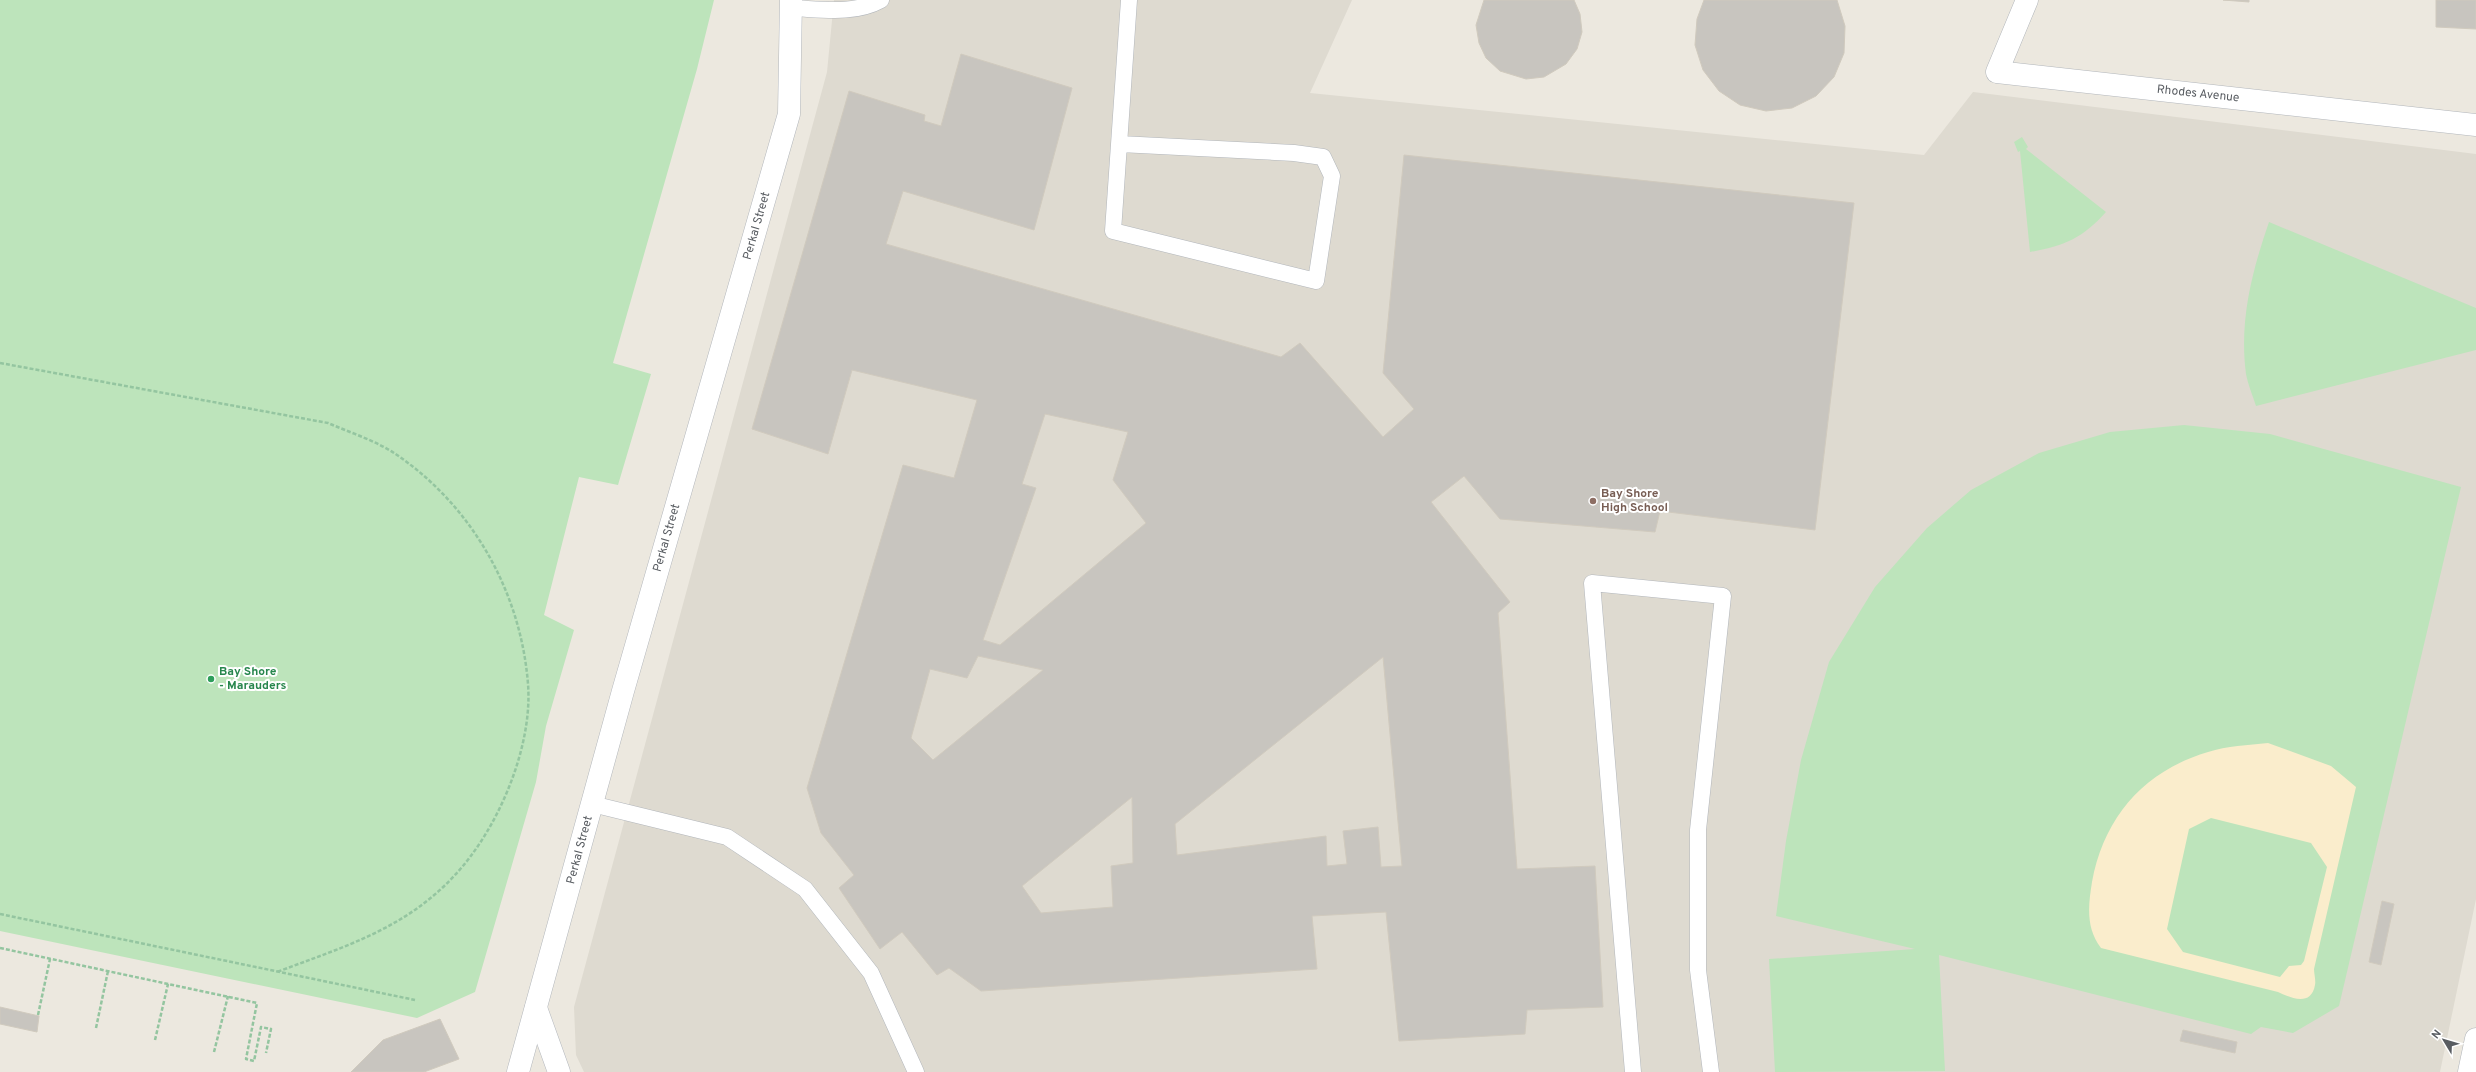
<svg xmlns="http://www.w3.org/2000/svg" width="2476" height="1072" viewBox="0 0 2476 1072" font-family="Overpass,sans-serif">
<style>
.education{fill:#dedad0}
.green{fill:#bde4bb}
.sand{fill:#faedcc;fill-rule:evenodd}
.building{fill:#c8c5bf;stroke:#d0cabe;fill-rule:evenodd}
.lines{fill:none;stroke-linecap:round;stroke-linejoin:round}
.lane-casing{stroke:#b2b6bb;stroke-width:17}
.street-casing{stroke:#b2b6bb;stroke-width:23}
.secondary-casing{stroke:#b3b7bd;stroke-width:23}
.path{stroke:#94c5a0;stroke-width:2.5;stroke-dasharray:4 2;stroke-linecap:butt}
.lane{stroke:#fff;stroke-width:16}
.street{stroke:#fff;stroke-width:22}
.secondary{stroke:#fff;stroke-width:22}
.education-dot{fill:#8d6e63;stroke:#fff;stroke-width:1.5}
.leisure-dot{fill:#2e9e5b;stroke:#fff;stroke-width:1.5}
.labels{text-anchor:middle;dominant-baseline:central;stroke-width:4;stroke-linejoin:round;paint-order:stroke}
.street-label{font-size:12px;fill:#585c61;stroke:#fff}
.education-label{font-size:12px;font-weight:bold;fill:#785e54;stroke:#fff;text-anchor:start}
.leisure-label{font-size:12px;font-weight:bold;fill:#27864d;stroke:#fff;text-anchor:start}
</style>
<rect width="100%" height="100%" fill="#ece8df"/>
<path class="education" d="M 834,0 L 1352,0 L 1310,93 L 1924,155 L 1973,92 L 2476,154 L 2476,899 L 2440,1072 L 584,1072 L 576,1055 L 574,1007 L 827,72 Z"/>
<g class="green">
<path d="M 0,0 L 714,0 L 697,69 L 613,363 L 651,374 L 618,485 L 579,477 L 544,615 L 574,630 L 546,726 L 536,782 L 475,992 L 417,1018 L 0,931 Z"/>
<path d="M 2022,137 L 2028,147 L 2026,149 L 2106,212 C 2083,238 2064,246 2030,252 L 2020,151 L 2018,152 L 2014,142 Z"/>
<path d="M 2269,222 L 2476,308 L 2476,350 L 2256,406 C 2253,396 2248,385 2246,374 C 2239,321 2252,271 2269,222 Z"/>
<path d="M 2184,425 L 2270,434 L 2461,487 L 2339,1006 L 2293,1033 L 2261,1027 L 2251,1034 L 1939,955 L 1945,1071 L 1775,1072 L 1769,959 L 1915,949 L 1776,916 L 1786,841 L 1801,760 L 1829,662 L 1875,587 L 1927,528 L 1971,490 L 2039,453 L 2110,432 Z"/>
</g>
<path class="sand" d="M 2268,743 L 2331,766 L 2356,787 L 2314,969 C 2314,974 2316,980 2315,985 C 2311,1007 2291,998 2278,992 L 2101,948 C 2086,928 2088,907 2092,882 C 2104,817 2144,771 2208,752 C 2227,746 2248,745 2268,743 ZM 2211,818 L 2311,843 L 2327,867 L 2304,961 L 2301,965 L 2289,966 L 2280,977 L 2183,952 L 2167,929 L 2189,829 Z"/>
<g class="building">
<path d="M 1484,0 L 1574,0 L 1580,14 L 1582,32 L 1577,49 L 1566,64 L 1544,77 L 1526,79 L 1500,71 L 1486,58 L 1479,43 L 1476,25 Z"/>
<path d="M 1704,0 L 1837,0 L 1845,26 L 1844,53 L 1834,77 L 1816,96 L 1792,108 L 1766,111 L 1740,105 L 1719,91 L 1703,70 L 1695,45 L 1697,19 Z"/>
<path d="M 2223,0 L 2249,0 L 2249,2 Z"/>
<path d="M 2436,0 L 2476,0 L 2476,29 L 2436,27 Z"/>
<path d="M 961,54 L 1072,88 L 1034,230 L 903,191 L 886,244 L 1281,357 L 1300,343 L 1383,437 L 1414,409 L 1383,373 L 1404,155 L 1854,203 L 1815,530 L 1660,511 L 1655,532 L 1500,519 L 1464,476 L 1431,502 L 1510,602 L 1498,613 L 1517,869 L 1595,866 L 1603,1007 L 1527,1010 L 1525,1034 L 1399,1041 L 1386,912 L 1312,916 L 1317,969 L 981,991 L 949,968 L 937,975 L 902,932 L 880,949 L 839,888 L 854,875 L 821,833 L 807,788 L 903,465 L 954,478 L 977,400 L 852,370 L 828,454 L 752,429 L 849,91 L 925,115 L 924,121 L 941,126 ZM 1045,414 L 1128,432 L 1113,480 L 1146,523 L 1000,645 L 983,640 L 1036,488 L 1022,484 ZM 978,656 L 1043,670 L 933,760 L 911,738 L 930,669 L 967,678 ZM 1383,657 L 1402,866 L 1381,867 L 1378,827 L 1343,831 L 1347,864 L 1327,866 L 1326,836 L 1177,855 L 1175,824 ZM 1132,797 L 1133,863 L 1111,866 L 1113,907 L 1041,913 L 1022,886 Z"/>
<path d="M 2382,901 L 2394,904 L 2381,965 L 2369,962 Z"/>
<path d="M 0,1007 L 39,1016 L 37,1032 L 0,1024 Z"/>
<path d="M 440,1019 L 459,1059 L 424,1072 L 351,1072 L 383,1040 Z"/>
<path d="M 2183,1030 L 2237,1042 L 2235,1053 L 2180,1041 Z"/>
</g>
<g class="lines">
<defs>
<g id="lane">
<path d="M 791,8 C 820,9 854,15 881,0"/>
<path d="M 1120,144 L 1294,153 L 1323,157 L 1332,176 L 1316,281 L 1113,231 L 1129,0"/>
<path d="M 592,804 L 727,837 L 805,889 L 871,973 L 916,1072"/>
<path d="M 1633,1072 L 1592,583 L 1723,596 L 1698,830 L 1698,970 L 1711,1072"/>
</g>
<g id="street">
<path d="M 2027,0 L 1997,72 L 2476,125"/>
<path d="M 518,1072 L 623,691 L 789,114 L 791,0"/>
<path d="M 2469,1072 L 2476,1039"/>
</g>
<path id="secondary" d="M 536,1008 L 559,1072"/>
</defs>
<use href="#lane" class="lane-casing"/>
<use href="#street" class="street-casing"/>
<use href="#secondary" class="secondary-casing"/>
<g class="path">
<path d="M 0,363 L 328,423 C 351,433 377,441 397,455 C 473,507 521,593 528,684 C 533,748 497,831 454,876 C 405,929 343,947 277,972"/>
<path d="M 0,914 L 415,1000"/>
<path d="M 0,948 L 257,1003 L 246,1059 L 254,1061 L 261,1027 L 271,1029 L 266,1053"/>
<path d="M 38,1015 L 50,959"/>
<path d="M 96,1028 L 108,971"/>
<path d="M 155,1040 L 168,984"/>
<path d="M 214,1052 L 228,996"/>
</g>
<use href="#lane" class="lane"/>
<use href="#street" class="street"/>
<use href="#secondary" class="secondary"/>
</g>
<circle class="education-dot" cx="1593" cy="501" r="4"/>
<circle class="leisure-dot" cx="211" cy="679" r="4"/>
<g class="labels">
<g class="street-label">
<text transform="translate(2198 94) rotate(6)">Rhodes Avenue</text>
<text transform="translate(757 226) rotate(-74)">Perkal Street</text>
<text transform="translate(667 538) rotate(-74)">Perkal Street</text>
<text transform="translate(580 850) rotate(-75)">Perkal Street</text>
</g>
<g class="education-label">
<text x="1601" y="494">Bay Shore<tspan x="1601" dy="14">High School</tspan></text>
</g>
<g class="leisure-label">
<text x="219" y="672">Bay Shore<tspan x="219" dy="14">- Marauders</tspan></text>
</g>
</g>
<g transform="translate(2444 1040) rotate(308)" stroke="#ffffff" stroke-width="3" paint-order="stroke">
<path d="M0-3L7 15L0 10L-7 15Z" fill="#585c61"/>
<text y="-6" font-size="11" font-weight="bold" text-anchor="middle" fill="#585c61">N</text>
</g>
</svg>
